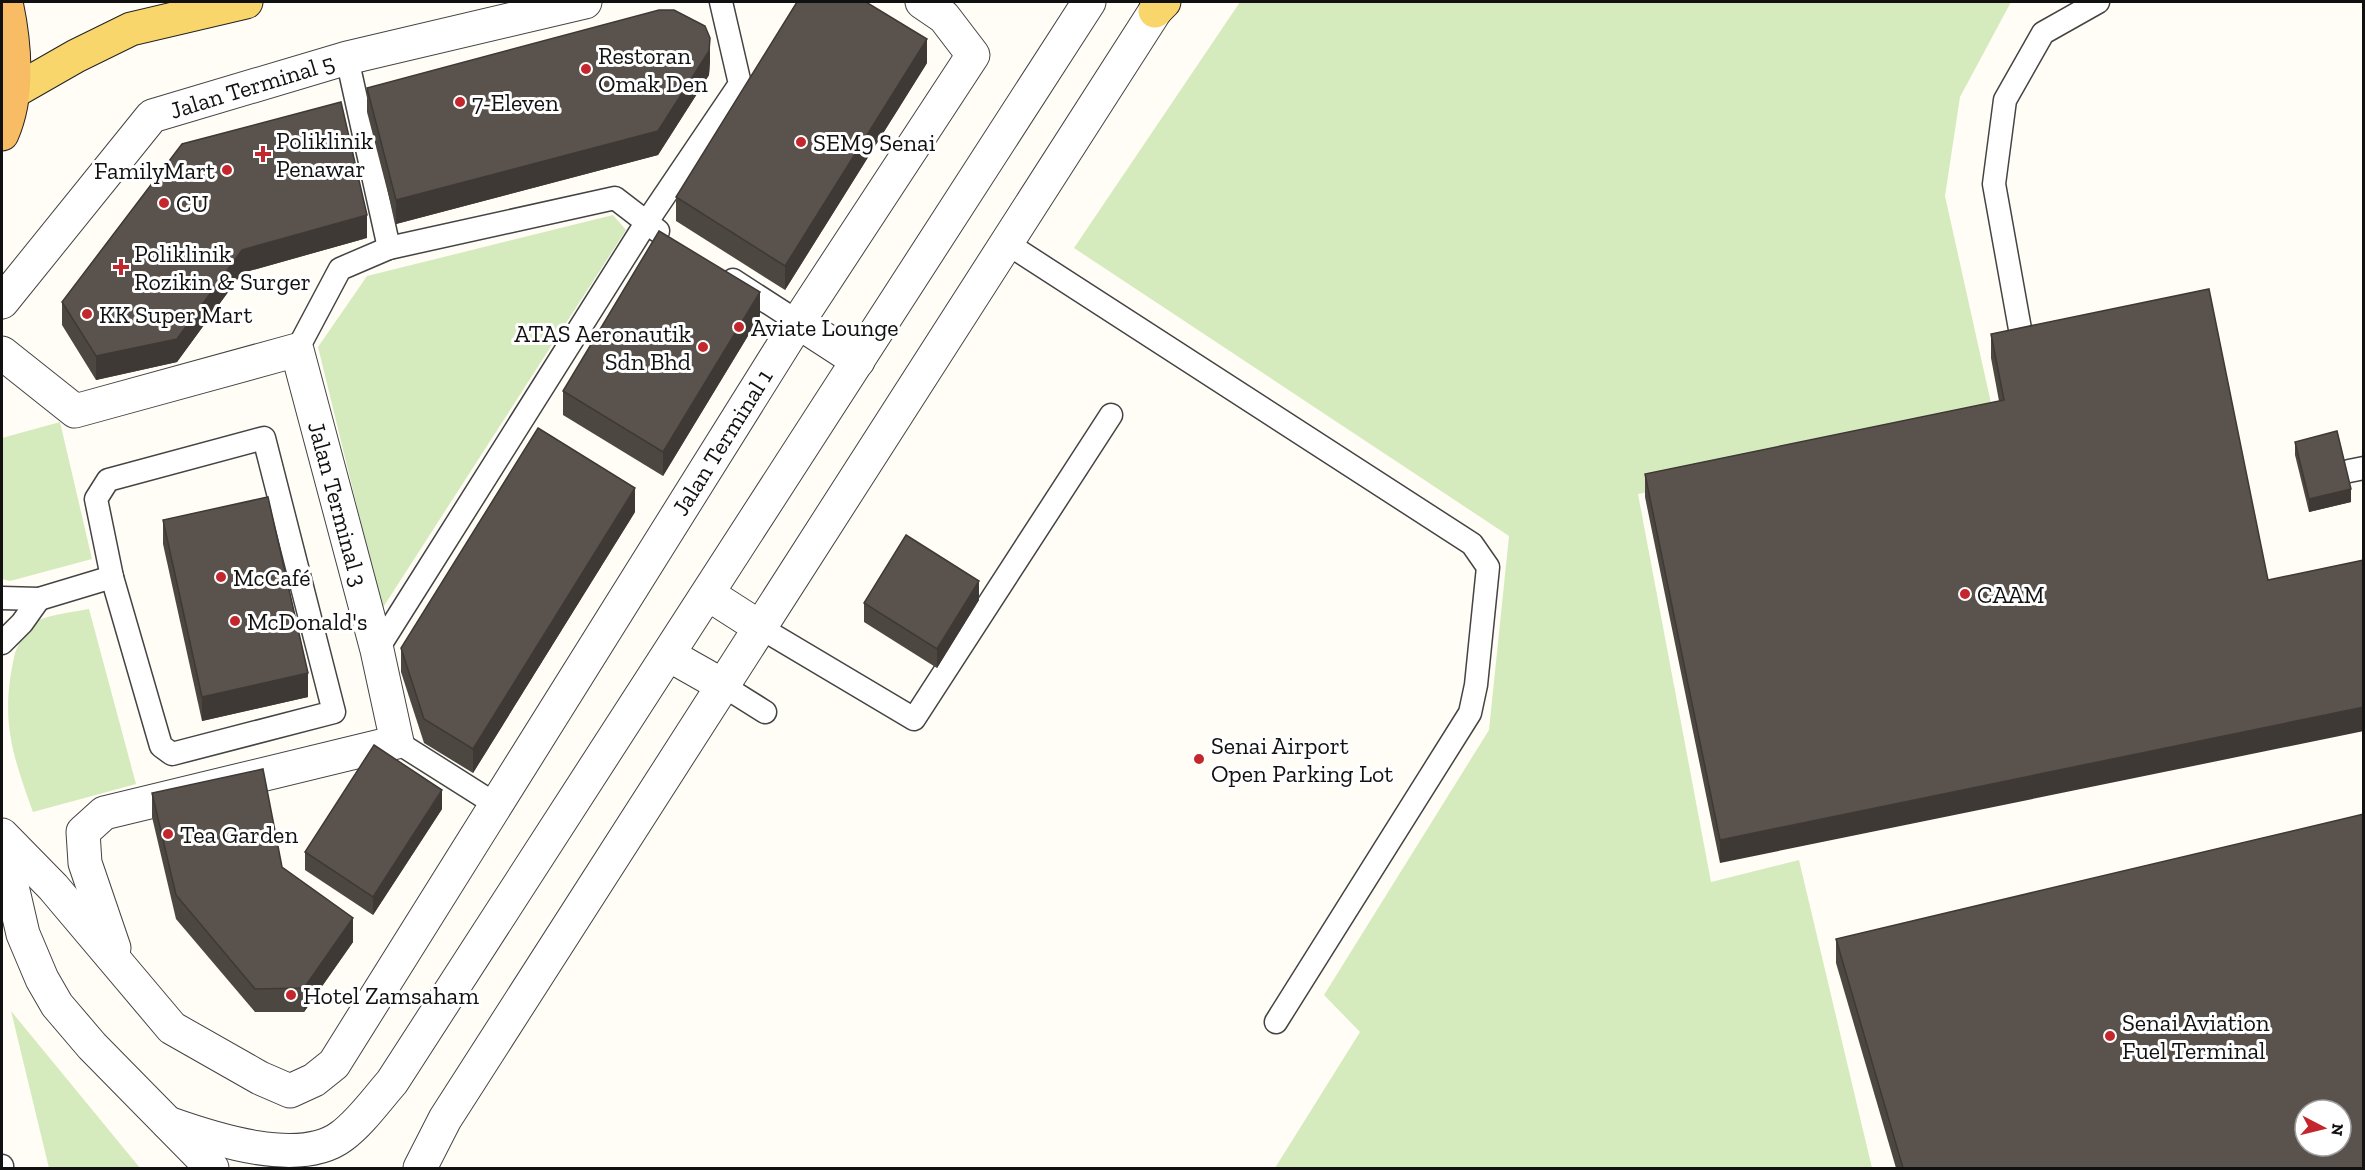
<svg xmlns="http://www.w3.org/2000/svg" width="2365" height="1170" viewBox="0 0 2365 1170" font-family="'Zilla Slab',serif">
<style>
.green{fill:#d5ebbd}
.lines{fill:none;stroke-linecap:round;stroke-linejoin:round}
.service-casing{stroke:#444;stroke-width:25}
.minor-casing{stroke:#444;stroke-width:35}
.tertiary-casing{stroke:#444;stroke-width:35}
.primary-casing{stroke:#222;stroke-width:35}
.trunk-casing{stroke:#222;stroke-width:35}
.service{stroke:#fff;stroke-width:22}
.minor{stroke:#fff;stroke-width:33}
.tertiary{stroke:#fff;stroke-width:33}
.primary{stroke:#f9d66b;stroke-width:33}
.trunk{stroke:#f7bc64;stroke-width:33}
.wall{fill:#4d4742}
.shaded-wall{fill:#3f3936}
.building{fill:#5a524d;stroke:#3f3936;stroke-width:1.5;fill-rule:evenodd}
.poi-dot{fill:#c4262e;stroke:#fff;stroke-width:2}
.labels{text-anchor:middle;dominant-baseline:central;stroke-width:6;stroke-linejoin:round;paint-order:stroke}
.poi-label{font-size:24px;fill:#111;stroke:#fff;text-anchor:start}
.street-label{font-size:24px;fill:#111;stroke:#fff}
</style>
<rect width="100%" height="100%" fill="#fffdf5"/>
<g class="green">
<path d="M 1240,2 L 2011,2 L 1960,97 L 1945,196 L 1995,421 L 1638,494 L 1711,882 L 1799,860 L 1872,1168 L 1275,1168 L 1360,1032 L 1324,995 L 1489,730 L 1509,536 L 1074,248 Z"/>
<path d="M 613,215 L 626,230 L 382,609 L 318,347 L 367,276 Z"/>
<path d="M 60,422 L 92,559 L 10,581 L 2,579 L 2,438 Z"/>
<path d="M 89,609 L 136,784 L 33,812 C 11,751 0,718 15,653 C 19,642 28,626 39,620 C 53,614 73,612 89,609 Z"/>
<path d="M 11,1011 L 140,1168 L 49,1168 Z"/>
</g>
<g class="lines">
<defs>
<g id="service">
<path d="M 347,58 L 389,248"/>
<path d="M 1008,244 L 1472,544 L 1488,567 L 1476,685 L 1470,713 L 1276,1022"/>
<path d="M 733,280 L 798,322"/>
<path d="M 297,350 L 340,269 L 389,248 L 615,198 L 658,231"/>
<path d="M 2025,357 L 1994,184 L 2005,100 L 2043,33 L 2098,2"/>
<path d="M 264,438 L 334,712 L 172,754 L 161,746 L 112,577 L 96,499 L 108,480 Z"/>
<path d="M 2349,471 L 2364,468"/>
<path d="M 2,598 L 39,599 L 112,577"/>
<path d="M 761,628 L 914,719 L 1111,415"/>
<path d="M 2,643 L 22,623 L 39,599"/>
<path d="M 377,650 L 646,223 L 740,84 L 721,2"/>
<path d="M 722,685 L 765,712"/>
<path d="M 397,742 L 495,804"/>
<path d="M 2,1166 L 2,1168"/>
</g>
<g id="minor">
<path d="M 2,302 L 152,116 L 347,58 L 585,2"/>
<path d="M 798,322 L 858,361"/>
<path d="M 2,353 L 75,411 L 297,350 L 377,650 L 397,742 L 104,813 L 83,832 L 85,863 L 114,948"/>
<path d="M 2,835 L 53,887 L 172,1028 L 260,1078 L 290,1091 L 314,1080 L 334,1064 L 798,322 L 973,55 L 944,17 L 922,2"/>
<path d="M 2,843 L 23,934 L 42,979 L 57,1005 L 92,1046 L 212,1168"/>
</g>
<g id="tertiary">
<path d="M 708,594 L 761,628"/>
<path d="M 669,655 L 722,685"/>
<path d="M 168,1123 C 213,1139 300,1168 342,1136 C 361,1122 377,1099 392,1082 L 1089,2"/>
<path d="M 420,1168 L 445,1119 L 1161,2"/>
</g>
<g id="primary">
<path d="M 1155,11 L 1164,2"/>
<path d="M 13,92 L 76,56 L 131,29 L 246,2"/>
</g>
<path id="trunk" d="M 2,134 C 20,93 15,44 6,2"/>
</defs>
<use href="#service" class="service-casing"/>
<use href="#minor" class="minor-casing"/>
<use href="#tertiary" class="tertiary-casing"/>
<use href="#primary" class="primary-casing"/>
<use href="#trunk" class="trunk-casing"/>
<use href="#service" class="service"/>
<use href="#minor" class="minor"/>
<use href="#tertiary" class="tertiary"/>
<use href="#primary" class="primary"/>
<use href="#trunk" class="trunk"/>
</g>
<g class="wall">
<path d="M 710,61 L 709,75 L 658,155 L 396,224 L 367,112 L 367,88 Z"/>
<path d="M 927,63 L 785,290 L 676,221 L 676,197 Z"/>
<path d="M 367,238 L 242,273 L 177,362 L 96,380 L 62,325 L 62,302 Z"/>
<path d="M 2209,289 L 1720,863 L 1645,497 L 1645,474 L 1999,401 L 1991,358 L 1991,334 Z"/>
<path d="M 760,316 L 663,476 L 563,415 L 563,391 Z"/>
<path d="M 2295,442 L 2351,502 L 2309,512 L 2295,455 Z"/>
<path d="M 635,512 L 473,773 L 424,743 L 401,672 L 401,648 Z"/>
<path d="M 163,520 L 308,697 L 202,721 L 163,544 Z"/>
<path d="M 979,600 L 937,668 L 864,622 L 864,603 Z"/>
<path d="M 152,793 L 282,867 L 353,942 L 304,1012 L 255,1012 L 176,919 L 152,817 Z"/>
<path d="M 442,809 L 373,915 L 305,870 L 305,852 Z"/>
<path d="M 1836,939 L 2364,1168 L 1896,1168 L 1836,963 Z"/>
</g>
<g class="shaded-wall">
<path d="M 710,38 L 710,61 L 709,75 L 658,155 L 396,224 L 396,200 Z"/>
<path d="M 927,39 L 927,63 L 785,290 L 785,266 Z"/>
<path d="M 367,215 L 367,238 L 242,273 L 177,362 L 96,380 L 96,356 L 242,250 Z"/>
<path d="M 760,292 L 760,316 L 663,476 L 663,452 Z"/>
<path d="M 635,488 L 635,512 L 473,773 L 473,749 Z"/>
<path d="M 2351,489 L 2351,502 L 2309,512 L 2309,499 Z"/>
<path d="M 979,581 L 979,600 L 937,668 L 937,649 Z"/>
<path d="M 308,673 L 308,697 L 202,721 L 202,697 Z"/>
<path d="M 2364,707 L 2364,731 L 1720,863 L 1720,840 Z"/>
<path d="M 442,790 L 442,809 L 373,915 L 373,897 Z"/>
<path d="M 353,918 L 353,942 L 304,1012 L 304,988 Z"/>
</g>
<g class="building">
<path d="M 797,2 L 866,2 L 927,39 L 785,266 L 676,197 Z"/>
<path d="M 659,10 L 674,10 L 705,26 L 710,38 L 709,51 L 658,131 L 396,200 L 367,88 Z"/>
<path d="M 341,102 L 367,215 L 242,250 L 177,339 L 96,356 L 62,302 L 182,144 Z"/>
<path d="M 659,231 L 760,292 L 663,452 L 563,391 Z"/>
<path d="M 2209,289 L 2268,580 L 2364,560 L 2364,707 L 1720,840 L 1645,474 L 2004,400 L 1991,334 Z"/>
<path d="M 538,428 L 635,488 L 473,749 L 424,719 L 401,648 Z"/>
<path d="M 2337,431 L 2351,489 L 2309,499 L 2295,442 Z"/>
<path d="M 268,497 L 308,673 L 202,697 L 163,520 Z"/>
<path d="M 906,535 L 979,581 L 937,649 L 864,603 Z"/>
<path d="M 374,745 L 442,790 L 373,897 L 305,852 Z"/>
<path d="M 263,769 L 282,867 L 353,918 L 304,988 L 255,989 L 176,895 L 152,793 Z"/>
<path d="M 2364,814 L 2364,1168 L 1903,1168 L 1836,939 ZM 2305,1110 L 2341,1110 L 2341,1146 L 2305,1146 Z"/>
</g>
<g class="poi-dot">
<circle cx="586" cy="69" r="6"/>
<circle cx="460" cy="102" r="6"/>
<circle cx="801" cy="142" r="6"/>
<path d="M260 145h6v6h6v6h-6v6h-6v-6h-6v-6h6z"/>
<circle cx="227" cy="170" r="6"/>
<circle cx="164" cy="203" r="6"/>
<path d="M118 258h6v6h6v6h-6v6h-6v-6h-6v-6h6z"/>
<circle cx="87" cy="314" r="6"/>
<circle cx="739" cy="327" r="6"/>
<circle cx="703" cy="347" r="6"/>
<circle cx="221" cy="577" r="6"/>
<circle cx="1965" cy="594" r="6"/>
<circle cx="235" cy="621" r="6"/>
<circle cx="1199" cy="759" r="6"/>
<circle cx="168" cy="834" r="6"/>
<circle cx="291" cy="995" r="6"/>
<circle cx="2110" cy="1036" r="6"/>
</g>
<g class="labels">
<g class="poi-label">
<text x="598" y="55">Restoran<tspan x="598" dy="28">Omak Den</tspan></text>
<text x="472" y="102">7-Eleven</text>
<text x="276" y="140">Poliklinik<tspan x="276" dy="28">Penawar</tspan></text>
<text x="813" y="142">SEM9 Senai</text>
<text x="215" y="170" text-anchor="end">FamilyMart</text>
<text x="176" y="203">CU</text>
<text x="134" y="253">Poliklinik<tspan x="134" dy="28">Rozikin &amp; Surger</tspan></text>
<text x="99" y="314">KK Super Mart</text>
<text x="751" y="327">Aviate Lounge</text>
<text x="691" y="333" text-anchor="end">ATAS Aeronautik<tspan x="691" dy="28">Sdn Bhd</tspan></text>
<text x="233" y="577">McCafé</text>
<text x="1977" y="594">CAAM</text>
<text x="247" y="621">McDonald's</text>
<text x="1211" y="745">Senai Airport<tspan x="1211" dy="28">Open Parking Lot</tspan></text>
<text x="180" y="834">Tea Garden</text>
<text x="303" y="995">Hotel Zamsaham</text>
<text x="2122" y="1022">Senai Aviation<tspan x="2122" dy="28">Fuel Terminal</tspan></text>
</g>
<g class="street-label">
<text transform="translate(252 86) rotate(-17)">Jalan Terminal 5</text>
<text transform="translate(722 442) rotate(-58)">Jalan Terminal 1</text>
<text transform="translate(338 504) rotate(75)">Jalan Terminal 3</text>
</g>
</g>
<rect width="2365" height="1170" fill="none" stroke="#111111" stroke-width="6"/>
<g transform="translate(2323 1128) rotate(97)"><circle r="28" fill="#ffffff" stroke="#a0a0a0" stroke-width="1.5"/>
<path d="M0-4.5L10 22L0 15L-10 22Z" fill="#c4262e"/>
<text y="-9" font-size="16" font-weight="bold" text-anchor="middle" fill="#111111">N</text>
</g>
</svg>
